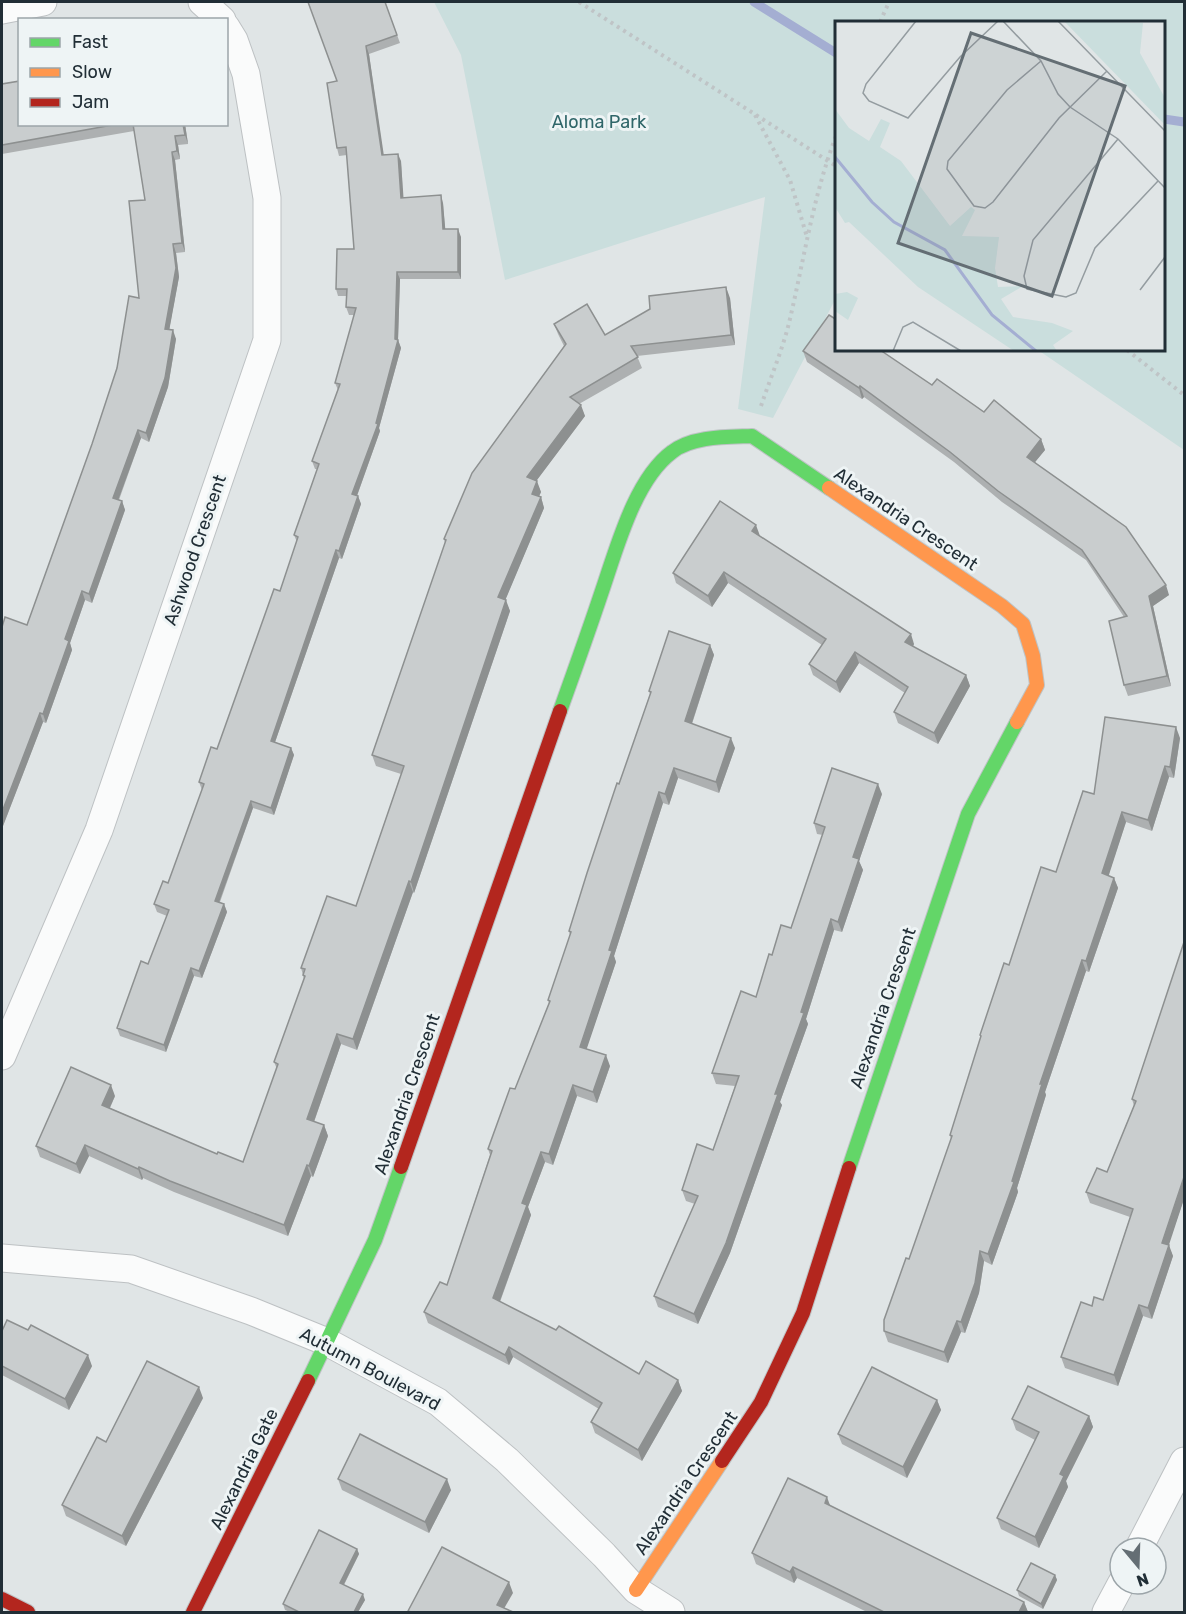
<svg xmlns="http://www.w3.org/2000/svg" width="1186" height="1614" viewBox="0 0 1186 1614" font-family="Rubik,sans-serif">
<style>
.green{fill:#cadedd}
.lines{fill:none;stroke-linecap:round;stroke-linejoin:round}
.stream{stroke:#a4aed2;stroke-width:9}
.street-casing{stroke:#bdc1c3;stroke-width:29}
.fast-casing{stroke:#bec3c5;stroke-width:16}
.slow-casing{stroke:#bec3c5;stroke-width:16}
.jam-casing{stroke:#bec3c5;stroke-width:16}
.path{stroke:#bfc4c6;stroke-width:4;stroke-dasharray:3 4.5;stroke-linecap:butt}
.street{stroke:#fafbfb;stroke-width:27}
.fast{stroke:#63d668;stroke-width:14}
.slow{stroke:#ff974d;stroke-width:14}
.jam{stroke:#b3261e;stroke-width:14}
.wall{fill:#adb0b1}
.shaded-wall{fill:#8d9090}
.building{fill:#c9cdce;stroke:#8d9090;stroke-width:1.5}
.labels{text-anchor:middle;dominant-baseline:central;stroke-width:6;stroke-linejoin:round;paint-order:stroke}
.park-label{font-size:18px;fill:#2f6669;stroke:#eef4f5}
.street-label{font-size:18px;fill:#212e36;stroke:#eef4f5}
.inset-river{fill:none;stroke:#a4aed2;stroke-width:3}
.inset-road{fill:none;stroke:#949ca0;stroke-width:1.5}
.view{fill:#646e74;fill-opacity:0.15;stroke:#646e74;stroke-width:3}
.inset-edge{fill:none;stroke:#212e36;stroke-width:3}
</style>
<rect width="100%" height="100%" fill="#e0e5e6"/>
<path class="green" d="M 434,2 L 1184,2 L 1184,450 L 1038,350 L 1164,350 L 1164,22 L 836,22 L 836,298 L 773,418 L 738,409 L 765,197 L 505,280 L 461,55 Z"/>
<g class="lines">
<g class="stream">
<path d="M 754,2 L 836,53"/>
<path d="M 1164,119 L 1184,122"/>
</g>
<defs>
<g id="street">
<path d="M 202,2 L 222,20"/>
<path d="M 2,10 L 43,2"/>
<path d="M 2,1056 L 99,830 L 267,340 L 267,198 L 246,74 L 234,40 L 226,27"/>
<path d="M 2,1258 L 131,1269 L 251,1311 L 327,1342 L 438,1402 L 507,1460 L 604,1555 L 636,1590 L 671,1612"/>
<path d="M 1139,1548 L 1184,1461"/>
<path d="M 1106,1612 L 1121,1584"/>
</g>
<g id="fast">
<path d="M 560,711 C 574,672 588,633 601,594 C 616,551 634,480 672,452 C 692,436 727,437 752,436 L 829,488"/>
<path d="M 849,1168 L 968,814 L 1017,722"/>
<path d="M 308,1381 L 375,1240 L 401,1167"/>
</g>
<g id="slow">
<path d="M 829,488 L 1002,606 L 1023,624 L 1033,656 L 1037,685 L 1017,722"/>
<path d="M 636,1590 L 722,1461"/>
</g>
<g id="jam">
<path d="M 401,1167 L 560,711"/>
<path d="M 722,1461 L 761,1402 L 803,1313 L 849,1168"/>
<path d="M 2,1599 L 28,1612"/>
<path d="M 193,1612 L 308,1381"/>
</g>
</defs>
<use href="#street" class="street-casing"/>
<use href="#fast" class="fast-casing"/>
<use href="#slow" class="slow-casing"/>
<use href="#jam" class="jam-casing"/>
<g class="path">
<path d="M 579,2 L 836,166"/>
<path d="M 880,22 L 889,2"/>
<path d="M 755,115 L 790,180 L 807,237"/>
<path d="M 1127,350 L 1184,395"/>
<path d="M 761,406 C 770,379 782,351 789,323 C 804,260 813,196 836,136"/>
</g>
<use href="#street" class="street"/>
<use href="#fast" class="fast"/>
<use href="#slow" class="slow"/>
<use href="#jam" class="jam"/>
</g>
<g class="wall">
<path d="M 385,2 L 400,43 L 369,54 L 383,155 L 401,161 L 403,198 L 443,203 L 445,229 L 461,237 L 461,279 L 400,279 L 398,340 L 401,348 L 379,428 L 380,431 L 357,496 L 358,496 L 361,504 L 342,559 L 339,558 L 275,742 L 291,748 L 294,755 L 274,815 L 253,808 L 220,902 L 224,904 L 227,912 L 202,978 L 194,976 L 166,1052 L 120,1036 L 117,1028 L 148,964 L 167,916 L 157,912 L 154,904 L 168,883 L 202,790 L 199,782 L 217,749 L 280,591 L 297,542 L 294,535 L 317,469 L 315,469 L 312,461 L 338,390 L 335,383 L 354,315 L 349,315 L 346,307 L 347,296 L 338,296 L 336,289 L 354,249 L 347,155 L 339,156 L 337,148 L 337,81 Z"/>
<path d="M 2,84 L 20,124 L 185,124 L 188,144 L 178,145 L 180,159 L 175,160 L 185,252 L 176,253 L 179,277 L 169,330 L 176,339 L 168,387 L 149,442 L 141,438 L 119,500 L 122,501 L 125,510 L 92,603 L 85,600 L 70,643 L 72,650 L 46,723 L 43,722 L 3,826 L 2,826 L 2,627 L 27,625 L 92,444 L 117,368 L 139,298 L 145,200 L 134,131 L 2,154 Z"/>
<path d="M 730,298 L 735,345 L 637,356 L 642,368 L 579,404 L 585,416 L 536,481 L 541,492 L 539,497 L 541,497 L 544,508 L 505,600 L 510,611 L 414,893 L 413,892 L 357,1050 L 341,1044 L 314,1122 L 324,1125 L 328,1136 L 313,1177 L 311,1176 L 288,1236 L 174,1192 L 143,1178 L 142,1180 L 89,1156 L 80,1174 L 40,1157 L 36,1146 L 115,1096 L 110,1108 L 217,1154 L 243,1162 L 277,1069 L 274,1062 L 304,979 L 301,968 L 356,906 L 401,774 L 376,766 L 372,755 L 445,543 L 444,539 L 564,346 L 558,334 L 554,324 L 605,335 Z"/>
<path d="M 803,351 L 932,385 L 984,412 L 1041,439 L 1045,450 L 1035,462 L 1169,595 L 1153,606 L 1171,686 L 1128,696 L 1124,685 L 1124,617 L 1086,560 L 1002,502 L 954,462 L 864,397 L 862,399 L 807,362 Z"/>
<path d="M 760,536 L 914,644 L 913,647 L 966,675 L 970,686 L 938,744 L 898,723 L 894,712 L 905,693 L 859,663 L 840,693 L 813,675 L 809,664 L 822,645 L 728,583 L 712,607 L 676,583 L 673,573 Z"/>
<path d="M 710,645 L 714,655 L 692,724 L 735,748 L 719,793 L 678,778 L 669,805 L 663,803 L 614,956 L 616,962 L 586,1049 L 610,1066 L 597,1103 L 577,1096 L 553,1165 L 545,1162 L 528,1207 L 531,1215 L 500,1302 L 639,1374 L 678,1380 L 682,1391 L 642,1461 L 595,1433 L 591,1422 L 599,1409 L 513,1357 L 509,1365 L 428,1323 L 424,1312 L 447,1285 L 490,1155 L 488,1149 L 515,1089 L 549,1003 L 548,1000 L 570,935 L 569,931 L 650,694 L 649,691 Z"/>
<path d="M 1180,738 L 1174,778 L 1169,777 L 1152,831 L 1126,822 L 1108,876 L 1114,878 L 1118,888 L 1089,972 L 1086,971 L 1045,1092 L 1046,1095 L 1017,1188 L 1018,1192 L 992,1265 L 984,1261 L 979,1293 L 965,1333 L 961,1332 L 948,1363 L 888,1342 L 884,1331 L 951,1139 L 950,1135 L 981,1038 L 980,1035 L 1009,965 L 1056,872 L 1094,794 Z"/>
<path d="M 882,794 L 859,861 L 863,870 L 842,932 L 834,930 L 806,1019 L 808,1024 L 780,1102 L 782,1105 L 730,1253 L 698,1324 L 658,1307 L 654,1296 L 695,1204 L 686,1201 L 682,1190 L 713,1150 L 735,1086 L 716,1084 L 712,1073 L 756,997 L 772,955 L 791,928 L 823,835 L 817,834 L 814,823 Z"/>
<path d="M 1185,939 L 1185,1196 L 1168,1245 L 1173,1256 L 1152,1319 L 1143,1316 L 1118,1386 L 1065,1368 L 1061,1357 L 1092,1306 L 1103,1300 L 1130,1217 L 1090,1203 L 1086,1192 L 1107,1172 L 1134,1106 L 1132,1099 Z"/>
<path d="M 2,1331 L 92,1366 L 69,1410 L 2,1375 Z"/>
<path d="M 203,1398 L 126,1546 L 66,1516 L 62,1505 L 106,1442 Z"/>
<path d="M 937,1400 L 941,1410 L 907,1478 L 842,1444 L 838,1434 Z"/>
<path d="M 1089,1416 L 1093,1427 L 1066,1481 L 1068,1487 L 1039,1548 L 1001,1529 L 997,1518 L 1035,1440 L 1016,1430 L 1012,1419 Z"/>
<path d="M 338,1479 L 451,1490 L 429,1533 L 342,1490 Z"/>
<path d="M 830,1506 L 1024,1602 L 1028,1612 L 867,1612 L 797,1578 L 794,1583 L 756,1564 L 752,1553 Z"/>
<path d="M 357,1549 L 359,1554 L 344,1585 L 365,1600 L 358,1612 L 290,1612 L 285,1610 L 283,1604 Z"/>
<path d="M 1055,1575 L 1057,1580 L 1043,1609 L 1019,1596 L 1017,1590 Z"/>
</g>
<g class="shaded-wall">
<path d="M 366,46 L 369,54 L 385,163 L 382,155 Z"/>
<path d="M 183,124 L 185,124 L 188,144 L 185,135 Z"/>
<path d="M 175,136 L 178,145 L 180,159 L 177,151 Z"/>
<path d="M 172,152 L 175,160 L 185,252 L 182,243 Z"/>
<path d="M 398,154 L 401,161 L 404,205 L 401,198 Z"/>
<path d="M 441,195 L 443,203 L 446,237 L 443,229 Z"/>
<path d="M 458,229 L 461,237 L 461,279 L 458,272 Z"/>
<path d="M 173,244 L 176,253 L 179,277 L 168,337 L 165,329 Z"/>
<path d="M 397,272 L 400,279 L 398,340 L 401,348 L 379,428 L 380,431 L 355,501 L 352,494 L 376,423 L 395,339 Z"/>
<path d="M 726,287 L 730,298 L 735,345 L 731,335 Z"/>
<path d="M 173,330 L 176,339 L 168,387 L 149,442 L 146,433 Z"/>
<path d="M 860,386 L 864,397 L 862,399 L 859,388 Z"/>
<path d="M 581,405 L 585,416 L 531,488 L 527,477 Z"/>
<path d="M 138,430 L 141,438 L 116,506 L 113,498 Z"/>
<path d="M 1041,439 L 1045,450 L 1031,467 L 1027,457 Z"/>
<path d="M 537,481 L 541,492 L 535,504 L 532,494 Z"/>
<path d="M 358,496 L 361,504 L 342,559 L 339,551 Z"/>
<path d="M 541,497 L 544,508 L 502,608 L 498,597 Z"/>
<path d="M 122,501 L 125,510 L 92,603 L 89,594 Z"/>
<path d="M 756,525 L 760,536 L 756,542 L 752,531 Z"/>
<path d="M 336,550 L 339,558 L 273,748 L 271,741 Z"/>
<path d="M 724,572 L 728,583 L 712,607 L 708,596 Z"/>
<path d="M 1166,585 L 1169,595 L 1153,606 L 1171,686 L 1167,676 L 1149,596 Z"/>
<path d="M 82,591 L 85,600 L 70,643 L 72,650 L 46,723 L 43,714 L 65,639 Z"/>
<path d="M 506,600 L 510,611 L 414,893 L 411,882 Z"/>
<path d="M 911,634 L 914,644 L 909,653 L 905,642 Z"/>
<path d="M 710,645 L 714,655 L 689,732 L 685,721 Z"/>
<path d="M 855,652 L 859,663 L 840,693 L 836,682 Z"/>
<path d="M 966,675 L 970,686 L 938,744 L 934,733 Z"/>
<path d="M 40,713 L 43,722 L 3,826 L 2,823 L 2,812 Z"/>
<path d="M 1176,727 L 1180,738 L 1174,778 L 1170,767 Z"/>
<path d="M 731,738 L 735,748 L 719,793 L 716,782 Z"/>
<path d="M 291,748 L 294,755 L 274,815 L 271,808 Z"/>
<path d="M 1165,766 L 1169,777 L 1152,831 L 1148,820 Z"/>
<path d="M 674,768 L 678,778 L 669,805 L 665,794 Z"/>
<path d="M 878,784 L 882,794 L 859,861 L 863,870 L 842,932 L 838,922 L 853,857 Z"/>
<path d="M 659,792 L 663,803 L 614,956 L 616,962 L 584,1057 L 580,1047 L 609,950 Z"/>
<path d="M 251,801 L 253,808 L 217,908 L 215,901 Z"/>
<path d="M 1122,812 L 1126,822 L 1106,884 L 1102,873 Z"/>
<path d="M 1114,878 L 1118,888 L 1089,972 L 1086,961 Z"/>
<path d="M 409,881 L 413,892 L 357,1050 L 353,1039 Z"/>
<path d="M 224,904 L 227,912 L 202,978 L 199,971 Z"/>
<path d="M 831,919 L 834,930 L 806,1019 L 808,1024 L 780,1102 L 782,1105 L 730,1253 L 698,1324 L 694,1314 L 775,1094 Z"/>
<path d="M 1082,960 L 1086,971 L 1045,1092 L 1046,1095 L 1017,1188 L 1018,1192 L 992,1265 L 988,1254 L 1040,1084 Z"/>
<path d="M 191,968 L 194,976 L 166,1052 L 164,1045 Z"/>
<path d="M 337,1034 L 341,1044 L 311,1130 L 307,1119 Z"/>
<path d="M 606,1055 L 610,1066 L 597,1103 L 593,1092 Z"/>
<path d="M 111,1085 L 115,1096 L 106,1116 L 102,1105 Z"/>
<path d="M 573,1085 L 577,1096 L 553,1165 L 549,1154 Z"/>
<path d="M 324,1125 L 328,1136 L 313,1177 L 309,1166 Z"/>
<path d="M 85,1145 L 89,1156 L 80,1174 L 76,1164 Z"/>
<path d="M 541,1152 L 545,1162 L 528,1207 L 531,1215 L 497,1309 L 493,1298 L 522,1203 Z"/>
<path d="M 307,1165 L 311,1176 L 288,1236 L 284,1225 Z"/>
<path d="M 139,1167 L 143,1178 L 142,1180 L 138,1169 Z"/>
<path d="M 1185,1174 L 1185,1196 L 1166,1254 L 1162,1243 Z"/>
<path d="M 1169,1245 L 1173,1256 L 1152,1319 L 1148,1308 Z"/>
<path d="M 980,1251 L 984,1261 L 979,1293 L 965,1333 L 961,1322 Z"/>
<path d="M 1139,1305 L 1143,1316 L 1118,1386 L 1114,1375 Z"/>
<path d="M 957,1321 L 961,1332 L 948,1363 L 944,1352 Z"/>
<path d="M 509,1347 L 513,1357 L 509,1365 L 505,1355 Z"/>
<path d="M 88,1355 L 92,1366 L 69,1410 L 65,1399 Z"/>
<path d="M 678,1380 L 682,1391 L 642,1461 L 638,1450 Z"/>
<path d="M 199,1387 L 203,1398 L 126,1546 L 122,1536 Z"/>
<path d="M 937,1400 L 941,1410 L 907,1478 L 903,1467 Z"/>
<path d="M 1089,1416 L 1093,1427 L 1066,1481 L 1068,1487 L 1039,1548 L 1035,1537 L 1060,1474 Z"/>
<path d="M 447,1479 L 451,1490 L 429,1533 L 425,1522 Z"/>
<path d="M 827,1497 L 831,1508 L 825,1503 Z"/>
<path d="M 357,1549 L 359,1554 L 342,1588 L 340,1583 Z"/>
<path d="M 793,1567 L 797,1578 L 794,1583 L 790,1572 Z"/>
<path d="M 1055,1575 L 1057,1580 L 1043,1609 L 1041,1604 Z"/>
<path d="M 509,1582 L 513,1593 L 502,1612 L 497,1605 Z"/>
<path d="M 363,1594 L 365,1600 L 358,1612 L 354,1612 Z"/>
<path d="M 1024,1602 L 1028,1612 L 1019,1612 Z"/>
</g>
<g class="building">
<path d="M 308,2 L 385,2 L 397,35 L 366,46 L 382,155 L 398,154 L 401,198 L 441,195 L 443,229 L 458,229 L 458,272 L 397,272 L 395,339 L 398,340 L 376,423 L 378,424 L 352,494 L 358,496 L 339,551 L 336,550 L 271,741 L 291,748 L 271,808 L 251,801 L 215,901 L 224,904 L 199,971 L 191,968 L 164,1045 L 117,1028 L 141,961 L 148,964 L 169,910 L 154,904 L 163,881 L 168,883 L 204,784 L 199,782 L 211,747 L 217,749 L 274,589 L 280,591 L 298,537 L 294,535 L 319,464 L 312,461 L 340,384 L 335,383 L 356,308 L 346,307 L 347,289 L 336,289 L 337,249 L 354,249 L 346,147 L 337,148 L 327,83 L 337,81 Z"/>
<path d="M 20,81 L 20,124 L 118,124 L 2,145 L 2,84 Z"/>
<path d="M 133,124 L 183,124 L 185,135 L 175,136 L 177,151 L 172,152 L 182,243 L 173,244 L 176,268 L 165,329 L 173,330 L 165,378 L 146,433 L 138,430 L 113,498 L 122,501 L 89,594 L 82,591 L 65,639 L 69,641 L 43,714 L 40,713 L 2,812 L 2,627 L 5,617 L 27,625 L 92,444 L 117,368 L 129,296 L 139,298 L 129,201 L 145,200 Z"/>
<path d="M 726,287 L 731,335 L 631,346 L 638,357 L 570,397 L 581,405 L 527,477 L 537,481 L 532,494 L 541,497 L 498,597 L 506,600 L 411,882 L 409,881 L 353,1039 L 337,1034 L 307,1119 L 324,1125 L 309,1166 L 307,1165 L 284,1225 L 170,1181 L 139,1167 L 138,1169 L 85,1145 L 76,1164 L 36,1146 L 71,1067 L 111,1085 L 102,1105 L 217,1154 L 218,1152 L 243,1162 L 278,1064 L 274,1062 L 305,976 L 303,975 L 305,969 L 301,968 L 327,896 L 356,906 L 404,766 L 372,755 L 446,540 L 444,539 L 472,473 L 566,344 L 554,324 L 587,304 L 605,335 L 650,309 L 649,296 Z"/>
<path d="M 829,315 L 837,320 L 837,350 L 880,350 L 932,385 L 937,379 L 984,412 L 994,400 L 1041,439 L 1027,457 L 1126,527 L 1166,585 L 1149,596 L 1167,676 L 1124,685 L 1109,621 L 1127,616 L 1082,550 L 998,491 L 950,452 L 860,386 L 859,388 L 803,351 Z"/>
<path d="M 720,501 L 756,525 L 752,531 L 911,634 L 905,642 L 966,675 L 934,733 L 894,712 L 908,687 L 855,652 L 836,682 L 809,664 L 826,639 L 724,572 L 708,596 L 673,573 Z"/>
<path d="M 669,631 L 710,645 L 685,721 L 731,738 L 716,782 L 674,768 L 665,794 L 659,792 L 609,950 L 612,951 L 580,1047 L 606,1055 L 593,1092 L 573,1085 L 549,1154 L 541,1152 L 522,1203 L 527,1205 L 493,1298 L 556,1330 L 559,1326 L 639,1374 L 646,1361 L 678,1380 L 638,1450 L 591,1422 L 602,1403 L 509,1347 L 505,1355 L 424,1312 L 440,1282 L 447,1285 L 492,1151 L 488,1149 L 510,1088 L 515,1089 L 550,1001 L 548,1000 L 571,932 L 569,931 L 587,873 L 617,783 L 619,784 L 651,692 L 649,691 Z"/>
<path d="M 1105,717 L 1176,727 L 1170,767 L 1165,766 L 1148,820 L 1122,812 L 1102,873 L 1114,878 L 1086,961 L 1082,960 L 1040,1084 L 1042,1084 L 1012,1181 L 1014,1182 L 988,1254 L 980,1251 L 975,1283 L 961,1322 L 957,1321 L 944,1352 L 884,1331 L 884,1320 L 906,1258 L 909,1259 L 952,1136 L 950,1135 L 981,1036 L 980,1035 L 1004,963 L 1009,965 L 1041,867 L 1056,872 L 1083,791 L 1094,794 Z"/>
<path d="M 832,768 L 878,784 L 853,857 L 859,859 L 838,922 L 831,919 L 801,1012 L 804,1013 L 775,1094 L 778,1094 L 726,1243 L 694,1314 L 654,1296 L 698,1196 L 682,1190 L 697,1144 L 713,1150 L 739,1076 L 712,1073 L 741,991 L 756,997 L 769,954 L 772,955 L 781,925 L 791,928 L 825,827 L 814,823 Z"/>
<path d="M 1185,939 L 1185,1174 L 1162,1243 L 1169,1245 L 1148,1308 L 1139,1305 L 1114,1375 L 1061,1357 L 1081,1302 L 1092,1306 L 1094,1297 L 1103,1300 L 1133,1209 L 1086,1192 L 1097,1168 L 1107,1172 L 1136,1101 L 1132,1099 Z"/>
<path d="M 7,1320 L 28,1330 L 31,1325 L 88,1355 L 65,1399 L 2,1366 L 2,1331 Z"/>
<path d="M 147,1361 L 199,1387 L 122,1536 L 62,1505 L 97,1437 L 106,1442 Z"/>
<path d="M 872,1367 L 937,1400 L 903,1467 L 838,1434 Z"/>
<path d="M 1028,1386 L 1089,1416 L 1060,1474 L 1064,1476 L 1035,1537 L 997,1518 L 1039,1432 L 1012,1419 Z"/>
<path d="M 360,1434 L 447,1479 L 425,1522 L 338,1479 Z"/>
<path d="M 788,1478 L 827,1497 L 825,1503 L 1024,1602 L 1019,1612 L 884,1612 L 793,1567 L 790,1572 L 752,1553 Z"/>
<path d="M 319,1530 L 357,1549 L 340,1583 L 363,1594 L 354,1612 L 299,1612 L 283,1604 Z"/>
<path d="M 442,1547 L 509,1582 L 497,1605 L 513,1612 L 411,1612 L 408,1611 Z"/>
<path d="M 1031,1563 L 1055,1575 L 1041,1604 L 1017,1590 Z"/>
</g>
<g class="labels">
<g class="park-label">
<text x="599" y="122">Aloma Park</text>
</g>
<g class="street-label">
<text transform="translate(906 519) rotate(34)">Alexandria Crescent</text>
<text transform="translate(195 550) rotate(-71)">Ashwood Crescent</text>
<text transform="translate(883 1008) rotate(-71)">Alexandria Crescent</text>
<text transform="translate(407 1094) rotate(-71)">Alexandria Crescent</text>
<text transform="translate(370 1369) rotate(28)">Autumn Boulevard</text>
<text transform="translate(244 1469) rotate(-64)">Alexandria Gate</text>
<text transform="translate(686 1483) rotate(-56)">Alexandria Crescent</text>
</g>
</g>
<g transform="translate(835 21)">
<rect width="330" height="330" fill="#e0e5e6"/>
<path d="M 229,0 L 308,2 L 305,32 L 330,77 L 330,104 ZM 0,88 L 14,107 L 34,120 L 46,98 L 55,102 L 45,126 L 66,140 L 115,205 L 136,186 L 140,189 L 127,215 L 164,216 L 160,247 L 163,266 L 188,265 L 166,278 L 178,296 L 217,302 L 238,310 L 218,324 L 222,330 L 179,330 L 83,266 L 14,201 L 10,202 L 0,186 ZM 12,271 L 23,277 L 13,299 L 0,290 L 0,273 Z" fill="#cadedd"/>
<path class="inset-river" d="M 0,136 L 37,181 L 59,201 L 110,229 L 157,294 L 201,330"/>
<path class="inset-road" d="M 81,0 L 31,63 L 28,72 L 34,80 L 73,97 L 125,36 L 163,0M 168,0 L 206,40 L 223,73 L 235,86 L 283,118 L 330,167M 223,0 L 330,110M 206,40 L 172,69 L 113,140 L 112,148 L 139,185 L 150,187 L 158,181 L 224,97 L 272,50M 283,118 L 198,219 L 189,255 L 192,268 L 231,276 L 241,272 L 260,227 L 323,160M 305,269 L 330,236M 58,330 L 68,306 L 78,301 L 126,330"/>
<path class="view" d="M 136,12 L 290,65 L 217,275 L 63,222 Z"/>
<rect width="330" height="330" class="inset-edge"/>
</g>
<rect width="1186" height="1614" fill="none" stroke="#212e36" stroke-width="6"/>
<rect x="18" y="18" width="210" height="108" fill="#eef4f5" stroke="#9ca5a9" stroke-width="1.5"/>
<rect x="30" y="38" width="30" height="9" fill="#63d668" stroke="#9ca5a9" stroke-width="1.5"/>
<text x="72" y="48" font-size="18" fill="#212e36">Fast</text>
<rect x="30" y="68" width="30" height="9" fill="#ff974d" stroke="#9ca5a9" stroke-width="1.5"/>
<text x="72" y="78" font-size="18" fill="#212e36">Slow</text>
<rect x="30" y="98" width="30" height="9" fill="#b3261e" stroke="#9ca5a9" stroke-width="1.5"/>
<text x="72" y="108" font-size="18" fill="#212e36">Jam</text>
<g transform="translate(1138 1566) rotate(161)"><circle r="28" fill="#eef4f5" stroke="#9ca5a9" stroke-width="1.5"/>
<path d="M0-4.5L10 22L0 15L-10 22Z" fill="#646e74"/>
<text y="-9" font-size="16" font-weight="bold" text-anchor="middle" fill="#212e36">N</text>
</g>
</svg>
